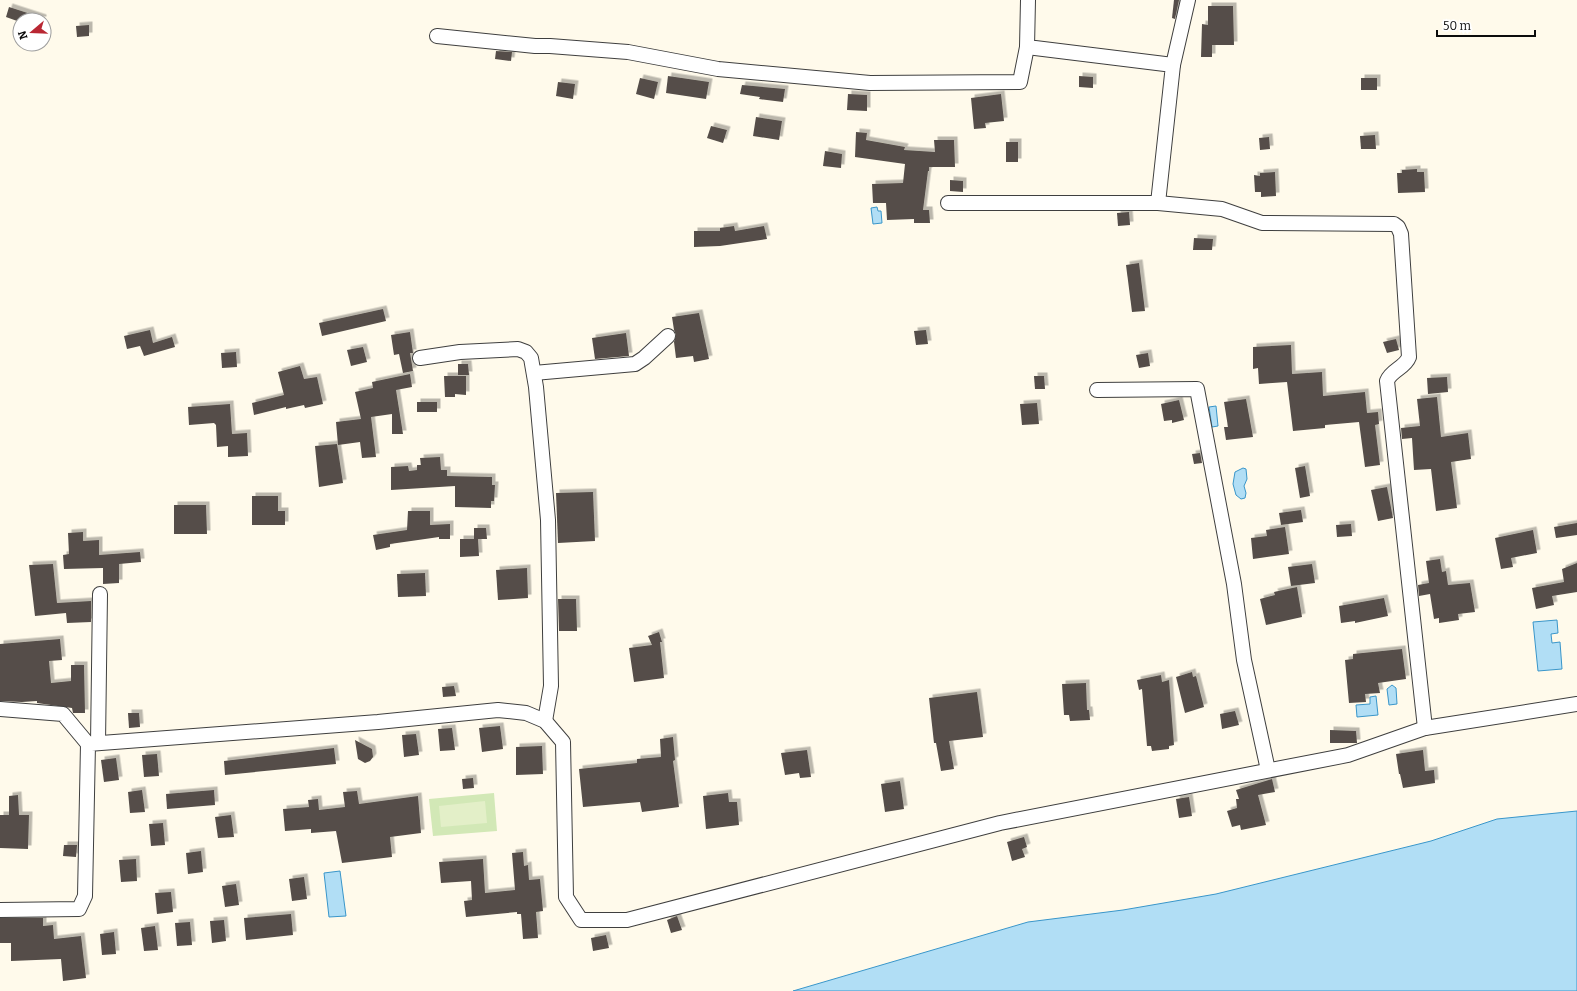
<svg xmlns="http://www.w3.org/2000/svg" width="1577" height="991" viewBox="0 0 1577 991" font-family="Bitter,serif">
<style>
.green{fill:#d2e8b6}
.pitch{fill:#e3efc8}
.water{fill:#b1def5;stroke:#3996ca}
.building{fill:#544d48;filter:url(#shadow)}
.lines{fill:none;stroke-linecap:round;stroke-linejoin:round}
.minor-casing{stroke:#3f3f3f;stroke-width:16}
.minor{stroke:#fff;stroke-width:14}
</style>
<defs>
<filter id="shadow"><feDropShadow dx="3.5" dy="-3.5" stdDeviation="0" flood-color="#0004"/></filter>
</defs>
<rect width="100%" height="100%" fill="#fffaeb"/>
<path class="green" d="M 494,793 L 497,831 L 433,836 L 429,799 Z"/>
<path class="pitch" d="M 485,801 L 487,823 L 441,827 L 439,806 Z"/>
<g class="water">
<path d="M 877,207 L 878,211 L 881,211 L 882,223 L 873,224 L 871,208 Z"/>
<path d="M 1216,406 L 1218,426 L 1212,427 L 1209,407 Z"/>
<path d="M 1243,468 L 1246,469 L 1247,479 L 1244,486 L 1246,493 L 1245,498 L 1241,499 L 1236,495 L 1233,484 L 1235,472 Z"/>
<path d="M 1557,620 L 1558,633 L 1551,634 L 1552,643 L 1560,642 L 1562,669 L 1538,671 L 1533,622 Z"/>
<path d="M 1392,685 L 1396,688 L 1397,704 L 1389,705 L 1387,689 Z"/>
<path d="M 1376,696 L 1378,715 L 1357,717 L 1356,705 L 1370,704 L 1370,697 Z"/>
<path d="M 1577,811 L 1577,991 L 793,991 L 1028,922 L 1123,910 L 1216,894 L 1431,841 L 1497,819 Z"/>
<path d="M 340,871 L 346,916 L 329,917 L 324,873 Z"/>
</g>
<g class="building">
<path d="M 1174,0 L 1179,0 L 1175,19 L 1172,18 Z"/>
<path d="M 1208,6 L 1233,6 L 1234,45 L 1212,45 L 1212,57 L 1201,57 L 1202,24 L 1208,25 Z"/>
<path d="M 9,7 L 43,18 L 43,20 L 20,20 L 20,22 L 6,17 Z"/>
<path d="M 89,25 L 89,36 L 77,37 L 76,26 Z"/>
<path d="M 496,51 L 512,52 L 511,61 L 495,59 Z"/>
<path d="M 668,76 L 709,82 L 706,99 L 666,93 Z"/>
<path d="M 1079,76 L 1093,77 L 1093,88 L 1079,87 Z"/>
<path d="M 640,78 L 658,82 L 654,99 L 636,94 Z"/>
<rect x="1361" y="78" width="16" height="12"/>
<path d="M 558,82 L 575,84 L 573,99 L 556,96 Z"/>
<path d="M 742,85 L 785,89 L 783,102 L 759,99 L 760,97 L 740,94 Z"/>
<path d="M 848,94 L 867,95 L 867,111 L 847,110 Z"/>
<path d="M 1001,94 L 1004,121 L 985,123 L 986,128 L 974,129 L 971,98 Z"/>
<path d="M 756,117 L 782,121 L 779,140 L 753,136 Z"/>
<path d="M 711,126 L 727,130 L 723,143 L 707,138 Z"/>
<path d="M 856,132 L 867,133 L 866,140 L 905,147 L 904,150 L 935,152 L 934,140 L 954,140 L 955,167 L 929,167 L 929,171 L 928,171 L 923,210 L 929,210 L 930,223 L 914,223 L 914,219 L 887,220 L 886,203 L 873,203 L 872,184 L 903,183 L 905,164 L 855,157 Z"/>
<path d="M 1375,135 L 1376,149 L 1361,149 L 1360,136 Z"/>
<path d="M 1269,137 L 1270,149 L 1260,150 L 1259,138 Z"/>
<rect x="1006" y="142" width="12" height="20"/>
<path d="M 825,151 L 842,154 L 841,168 L 823,166 Z"/>
<path d="M 1417,169 L 1417,172 L 1424,172 L 1425,192 L 1398,193 L 1397,173 L 1402,173 L 1402,170 Z"/>
<path d="M 1275,172 L 1276,196 L 1261,197 L 1261,192 L 1255,192 L 1254,175 L 1260,176 L 1260,173 Z"/>
<path d="M 950,180 L 963,181 L 963,192 L 950,191 Z"/>
<path d="M 1129,212 L 1130,225 L 1118,226 L 1117,213 Z"/>
<path d="M 734,226 L 735,231 L 764,226 L 767,239 L 720,246 L 694,247 L 694,231 L 720,231 L 720,228 Z"/>
<path d="M 1194,238 L 1213,239 L 1212,250 L 1193,250 Z"/>
<path d="M 1139,263 L 1145,311 L 1132,312 L 1126,265 Z"/>
<path d="M 383,309 L 386,321 L 322,336 L 319,323 Z"/>
<path d="M 699,313 L 709,359 L 694,362 L 693,356 L 676,358 L 674,342 L 676,335 L 674,330 L 672,317 Z"/>
<path d="M 150,330 L 153,343 L 172,337 L 175,347 L 144,356 L 140,346 L 127,349 L 124,336 Z"/>
<path d="M 926,330 L 928,344 L 916,345 L 914,331 Z"/>
<path d="M 410,332 L 413,353 L 410,353 L 413,371 L 403,373 L 399,354 L 394,355 L 391,335 Z"/>
<path d="M 626,333 L 629,356 L 595,359 L 592,338 Z"/>
<path d="M 1396,339 L 1399,350 L 1387,353 L 1383,342 Z"/>
<path d="M 1291,345 L 1292,374 L 1322,372 L 1323,396 L 1365,392 L 1367,413 L 1378,412 L 1379,424 L 1375,425 L 1380,465 L 1365,467 L 1359,422 L 1325,425 L 1325,428 L 1293,431 L 1287,382 L 1259,384 L 1258,368 L 1253,369 L 1253,347 Z"/>
<path d="M 363,347 L 367,362 L 351,366 L 347,350 Z"/>
<path d="M 236,352 L 237,367 L 222,368 L 221,353 Z"/>
<path d="M 1148,353 L 1150,366 L 1139,368 L 1136,355 Z"/>
<path d="M 458,364 L 468,364 L 469,375 L 458,375 Z"/>
<path d="M 300,366 L 304,379 L 317,377 L 323,404 L 305,408 L 304,405 L 286,409 L 286,407 L 254,415 L 252,403 L 284,395 L 278,372 Z"/>
<path d="M 410,374 L 412,387 L 396,390 L 403,434 L 392,434 L 392,414 L 371,417 L 376,457 L 362,458 L 360,442 L 338,445 L 336,422 L 361,419 L 355,392 L 373,388 L 372,382 Z"/>
<path d="M 444,376 L 466,376 L 466,395 L 455,394 L 455,397 L 445,397 Z"/>
<path d="M 1034,376 L 1044,376 L 1045,389 L 1035,389 Z"/>
<path d="M 1447,377 L 1448,392 L 1428,394 L 1427,378 Z"/>
<path d="M 1437,397 L 1441,437 L 1468,433 L 1471,459 L 1451,462 L 1457,508 L 1436,511 L 1431,469 L 1414,470 L 1412,438 L 1402,439 L 1401,428 L 1420,426 L 1417,399 Z"/>
<path d="M 1246,399 L 1253,437 L 1226,440 L 1224,427 L 1228,427 L 1224,402 Z"/>
<path d="M 1179,400 L 1184,420 L 1172,423 L 1172,420 L 1164,421 L 1161,404 Z"/>
<rect x="417" y="402" width="20" height="10"/>
<path d="M 1037,403 L 1039,424 L 1022,425 L 1020,404 Z"/>
<path d="M 230,404 L 232,434 L 247,433 L 248,456 L 228,457 L 228,446 L 217,447 L 216,425 L 214,423 L 189,425 L 188,407 Z"/>
<path d="M 337,444 L 343,483 L 319,487 L 315,446 Z"/>
<path d="M 1200,453 L 1202,463 L 1194,464 L 1192,454 Z"/>
<path d="M 440,457 L 441,470 L 447,470 L 447,476 L 492,477 L 492,485 L 495,485 L 494,501 L 491,501 L 491,508 L 455,507 L 455,486 L 391,490 L 391,467 L 408,466 L 409,471 L 417,470 L 417,465 L 421,465 L 420,458 Z"/>
<path d="M 1305,466 L 1310,496 L 1300,498 L 1295,468 Z"/>
<path d="M 1387,487 L 1393,518 L 1378,521 L 1371,490 Z"/>
<path d="M 593,492 L 595,541 L 558,543 L 556,493 Z"/>
<path d="M 252,496 L 278,496 L 278,511 L 285,511 L 285,525 L 252,525 Z"/>
<path d="M 174,505 L 206,505 L 207,534 L 174,534 Z"/>
<path d="M 1301,510 L 1303,522 L 1281,525 L 1279,513 Z"/>
<path d="M 408,511 L 430,511 L 430,525 L 450,524 L 450,539 L 439,539 L 439,537 L 390,544 L 390,547 L 376,550 L 373,535 L 407,530 Z"/>
<path d="M 1577,523 L 1577,535 L 1556,538 L 1554,527 Z"/>
<path d="M 1351,524 L 1352,536 L 1337,537 L 1336,525 Z"/>
<path d="M 1285,527 L 1289,554 L 1253,559 L 1251,538 L 1267,536 L 1266,530 Z"/>
<path d="M 474,528 L 486,528 L 487,539 L 478,539 L 479,556 L 460,557 L 460,539 L 474,539 Z"/>
<path d="M 1533,530 L 1537,553 L 1511,558 L 1513,567 L 1501,569 L 1495,538 Z"/>
<path d="M 83,532 L 83,541 L 99,540 L 99,555 L 140,552 L 141,562 L 119,564 L 119,583 L 103,584 L 103,568 L 64,569 L 63,555 L 69,554 L 68,533 Z"/>
<path d="M 1440,559 L 1442,572 L 1446,571 L 1448,585 L 1470,583 L 1475,612 L 1458,614 L 1459,620 L 1439,623 L 1439,618 L 1434,619 L 1430,594 L 1419,596 L 1418,585 L 1429,583 L 1426,561 Z"/>
<path d="M 1577,563 L 1577,592 L 1552,596 L 1554,605 L 1536,609 L 1532,588 L 1564,582 L 1562,569 Z"/>
<path d="M 53,564 L 57,603 L 91,601 L 91,622 L 67,623 L 66,613 L 35,616 L 29,565 Z"/>
<path d="M 1312,564 L 1315,583 L 1291,586 L 1288,567 Z"/>
<path d="M 527,568 L 528,598 L 498,600 L 496,570 Z"/>
<path d="M 425,573 L 426,596 L 398,597 L 397,574 Z"/>
<path d="M 1297,587 L 1302,617 L 1266,625 L 1260,599 L 1275,595 L 1274,592 Z"/>
<path d="M 1384,598 L 1388,616 L 1355,623 L 1355,621 L 1341,623 L 1339,606 Z"/>
<path d="M 558,599 L 576,599 L 577,631 L 559,631 Z"/>
<path d="M 659,632 L 662,642 L 660,642 L 664,678 L 634,682 L 629,648 L 652,645 L 648,636 Z"/>
<path d="M 60,639 L 62,660 L 49,661 L 51,683 L 71,681 L 71,665 L 84,665 L 85,713 L 73,713 L 72,708 L 37,703 L 37,701 L 22,702 L 0,701 L 0,644 Z"/>
<path d="M 1402,649 L 1406,679 L 1378,683 L 1380,693 L 1365,694 L 1366,702 L 1349,703 L 1345,660 L 1353,659 L 1353,654 Z"/>
<path d="M 1192,672 L 1193,677 L 1196,676 L 1204,707 L 1185,713 L 1176,677 Z"/>
<path d="M 1161,675 L 1162,682 L 1169,680 L 1174,745 L 1169,746 L 1169,749 L 1152,751 L 1151,746 L 1147,746 L 1142,689 L 1139,690 L 1137,680 Z"/>
<path d="M 1086,683 L 1087,710 L 1089,710 L 1090,720 L 1070,721 L 1069,715 L 1064,715 L 1062,684 Z"/>
<path d="M 454,686 L 456,696 L 443,697 L 442,687 Z"/>
<path d="M 977,692 L 983,737 L 949,741 L 954,769 L 941,771 L 936,743 L 934,743 L 929,698 Z"/>
<path d="M 1235,711 L 1239,725 L 1222,729 L 1220,714 Z"/>
<path d="M 128,713 L 139,713 L 140,727 L 129,728 Z"/>
<path d="M 500,726 L 503,749 L 482,752 L 479,728 Z"/>
<path d="M 452,728 L 455,750 L 440,751 L 438,729 Z"/>
<path d="M 1330,730 L 1356,731 L 1357,743 L 1330,743 Z"/>
<path d="M 416,734 L 419,755 L 404,757 L 402,735 Z"/>
<path d="M 673,737 L 675,760 L 673,761 L 679,807 L 642,812 L 640,802 L 583,807 L 579,769 L 637,763 L 637,759 L 661,757 L 660,739 Z"/>
<path d="M 355,740 L 372,749 L 373,757 L 370,761 L 365,763 L 358,759 Z"/>
<path d="M 542,746 L 543,774 L 516,775 L 516,747 Z"/>
<path d="M 334,748 L 336,764 L 225,775 L 224,761 Z"/>
<path d="M 807,750 L 811,777 L 800,778 L 799,773 L 785,775 L 781,753 Z"/>
<path d="M 1423,750 L 1425,771 L 1434,770 L 1435,783 L 1403,788 L 1400,774 L 1399,774 L 1396,754 Z"/>
<path d="M 157,754 L 159,776 L 144,777 L 142,755 Z"/>
<path d="M 116,758 L 119,780 L 104,782 L 101,760 Z"/>
<path d="M 473,778 L 474,788 L 463,789 L 462,779 Z"/>
<path d="M 1272,779 L 1275,792 L 1258,795 L 1266,825 L 1241,830 L 1240,825 L 1232,827 L 1227,811 L 1237,808 L 1236,799 L 1239,799 L 1236,790 Z"/>
<path d="M 900,781 L 904,809 L 885,812 L 881,784 Z"/>
<path d="M 142,790 L 145,812 L 130,813 L 128,792 Z"/>
<path d="M 214,790 L 215,805 L 167,809 L 166,794 Z"/>
<path d="M 357,791 L 359,804 L 418,796 L 421,833 L 390,837 L 392,857 L 342,863 L 336,831 L 311,833 L 311,829 L 285,831 L 283,809 L 309,807 L 308,800 L 318,799 L 319,810 L 345,807 L 343,792 Z"/>
<path d="M 728,793 L 729,802 L 737,802 L 739,825 L 706,829 L 703,796 Z"/>
<path d="M 18,795 L 19,815 L 29,815 L 28,849 L 0,848 L 0,815 L 9,815 L 9,796 Z"/>
<path d="M 1189,797 L 1192,816 L 1179,818 L 1176,799 Z"/>
<path d="M 231,815 L 234,837 L 218,838 L 215,817 Z"/>
<path d="M 163,823 L 165,845 L 151,846 L 149,824 Z"/>
<path d="M 1024,837 L 1027,847 L 1022,849 L 1025,857 L 1012,861 L 1007,842 Z"/>
<path d="M 64,845 L 77,845 L 76,857 L 63,856 Z"/>
<path d="M 201,851 L 203,872 L 188,874 L 186,853 Z"/>
<path d="M 523,852 L 524,866 L 528,865 L 529,880 L 540,879 L 543,911 L 536,912 L 538,938 L 523,939 L 521,914 L 517,914 L 517,912 L 466,917 L 464,901 L 472,900 L 471,881 L 441,883 L 439,862 L 483,859 L 485,893 L 515,890 L 512,853 Z"/>
<path d="M 136,859 L 137,881 L 121,882 L 119,860 Z"/>
<path d="M 304,877 L 307,899 L 292,901 L 289,879 Z"/>
<path d="M 236,884 L 239,905 L 225,907 L 222,886 Z"/>
<path d="M 171,892 L 173,912 L 157,914 L 155,893 Z"/>
<path d="M 291,914 L 293,935 L 246,940 L 244,918 Z"/>
<path d="M 677,916 L 682,930 L 671,933 L 667,920 Z"/>
<path d="M 0,918 L 43,918 L 43,926 L 53,925 L 54,939 L 81,936 L 86,978 L 63,981 L 61,959 L 11,961 L 11,943 L 0,943 Z"/>
<path d="M 224,920 L 226,941 L 212,943 L 210,921 Z"/>
<path d="M 190,922 L 192,945 L 177,946 L 175,923 Z"/>
<path d="M 155,926 L 158,950 L 144,951 L 141,928 Z"/>
<path d="M 114,932 L 116,954 L 102,955 L 100,934 Z"/>
<path d="M 606,935 L 609,948 L 593,951 L 591,938 Z"/>
</g>
<g class="lines">
<defs>
<g id="minor">
<path d="M 1028,0 L 1027,47 L 1173,65 L 1158,203"/>
<path d="M 437,36 L 535,46 L 550,46 L 628,52 L 718,69 L 870,83 L 1020,82 L 1027,47"/>
<path d="M 1173,65 L 1188,0"/>
<path d="M 948,203 L 1158,203 L 1222,209 L 1262,223 L 1394,224 L 1398,227 L 1401,234 L 1409,357 C 1405,368 1391,370 1387,381 L 1425,728"/>
<path d="M 420,358 L 460,352 L 518,349 L 526,352 L 531,358 L 536,387 L 548,520 L 551,686 L 545,721"/>
<path d="M 534,373 L 635,364 L 644,358 L 668,336"/>
<path d="M 1097,390 L 1197,389 L 1234,584 L 1244,660 L 1268,770"/>
<path d="M 0,709 L 63,714 L 88,744"/>
<path d="M 98,743 L 100,594"/>
<path d="M 0,910 L 79,909 L 85,896 L 88,744 L 378,722 L 498,710 L 526,713 L 545,721 L 563,742 L 566,897 L 581,920 L 627,920 L 1000,823 L 1348,755 L 1425,728 L 1577,704"/>
</g>
</defs>
<use href="#minor" class="minor-casing"/>
<use href="#minor" class="minor"/>
</g>
<g transform="translate(32 32) rotate(251)"><circle r="19" fill="#ffffff" stroke="#9e9e9e"/>
<path d="M0-3L7 15L0 10L-7 15Z" fill="#b92733"/>
<text y="-6" font-size="11" font-weight="bold" text-anchor="middle" fill="#0c0c0c">N</text>
</g>
<path d="M1437 30v6h98v-6" fill="none" stroke="#0c0c0c" stroke-width="2"/>
<text x="1443" y="30" font-size="12" fill="#0c0c0c" stroke="#ffffff" stroke-width="3" paint-order="stroke">50 m</text>
</svg>
